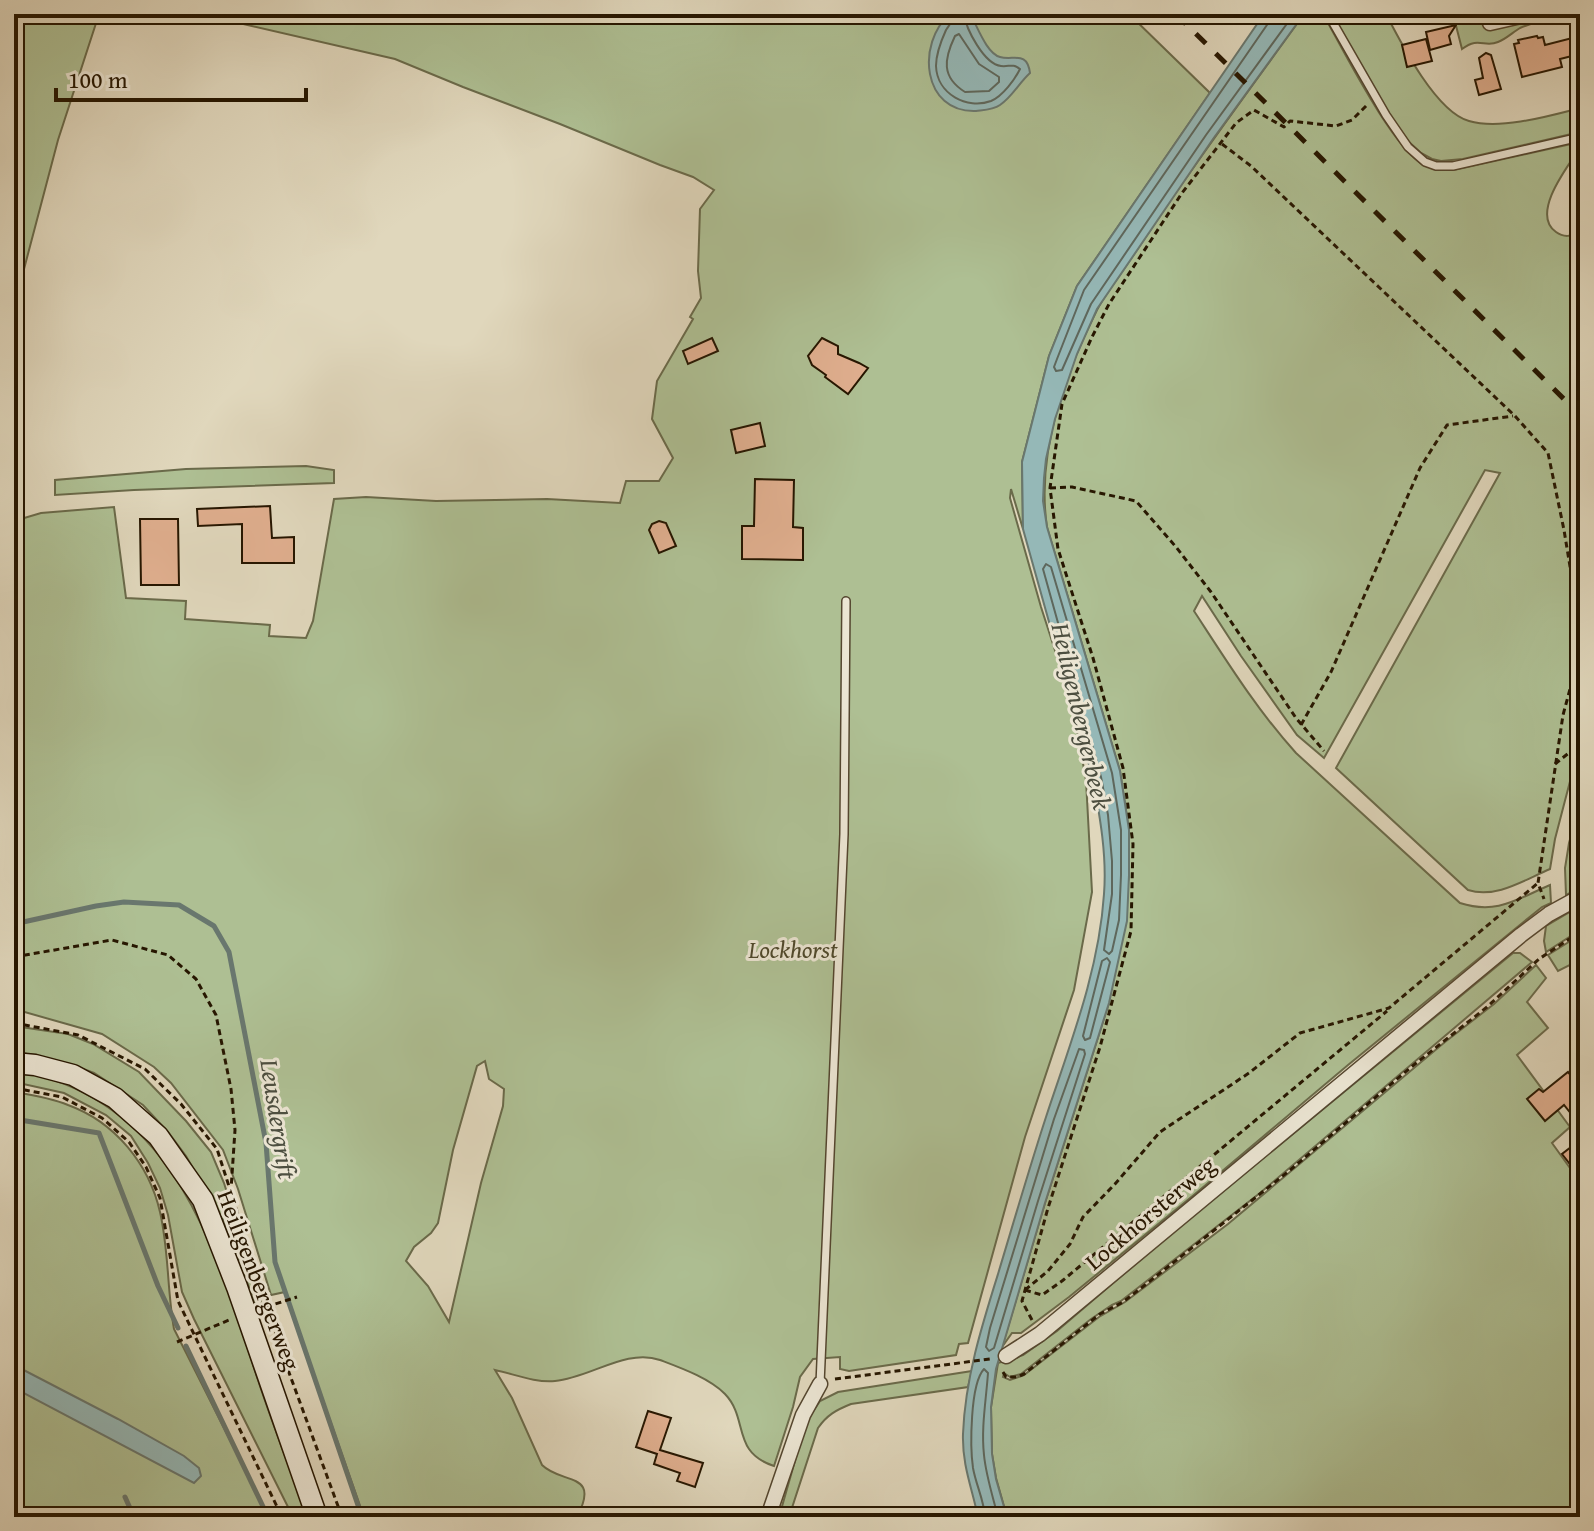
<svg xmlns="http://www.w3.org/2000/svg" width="1594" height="1531" viewBox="0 0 1594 1531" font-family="'Gentium Book Plus',serif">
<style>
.green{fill:#aebf93;stroke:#6a6a4a;stroke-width:2;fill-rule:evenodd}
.water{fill:#95b8b7;stroke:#69776e;stroke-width:2}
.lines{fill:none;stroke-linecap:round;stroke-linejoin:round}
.shore{stroke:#5e675c;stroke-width:2}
.stream{stroke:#69776e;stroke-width:5}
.building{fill:#dfae8e;stroke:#261600;stroke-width:2}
.service-casing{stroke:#54462f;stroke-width:10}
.minor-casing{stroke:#54462f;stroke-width:17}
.secondary-casing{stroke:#261600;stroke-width:23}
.path{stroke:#261600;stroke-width:3;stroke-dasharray:6 4;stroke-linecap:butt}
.service{stroke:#ebe5d3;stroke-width:7}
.minor{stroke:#ebe5d3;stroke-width:14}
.secondary{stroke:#ebe5d3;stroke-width:20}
.rail{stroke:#261600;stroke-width:5;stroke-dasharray:14 14;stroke-linecap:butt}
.labels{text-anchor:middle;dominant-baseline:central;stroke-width:6;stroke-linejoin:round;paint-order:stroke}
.park-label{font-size:24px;font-style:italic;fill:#4f492c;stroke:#ebe5d3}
.street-label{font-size:24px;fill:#261600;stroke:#ebe5d3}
.water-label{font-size:26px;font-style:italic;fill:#4d4f40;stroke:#ebe5d3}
</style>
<rect width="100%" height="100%" fill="#e0d7bc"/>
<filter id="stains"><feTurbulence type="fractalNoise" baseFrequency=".0025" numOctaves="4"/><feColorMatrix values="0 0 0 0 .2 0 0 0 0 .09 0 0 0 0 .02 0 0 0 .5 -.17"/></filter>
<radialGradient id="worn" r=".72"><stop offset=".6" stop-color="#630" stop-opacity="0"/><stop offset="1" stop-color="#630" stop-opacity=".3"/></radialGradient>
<g class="green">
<path d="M 14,14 L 99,14 L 58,140 L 14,307 Z"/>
<path d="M 200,14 L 1129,14 L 1210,93 L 1077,286 L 1049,356 L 1022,462 L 1023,529 L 1011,489 L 1010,498 L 1041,607 L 1072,703 L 1086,780 L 1092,892 L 1074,990 L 1025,1137 L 968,1343 L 959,1344 L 956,1355 L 849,1371 L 840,1369 L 840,1357 L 813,1359 L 800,1377 L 793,1407 L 774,1466 C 731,1452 749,1419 725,1394 C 709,1378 681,1368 660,1360 C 626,1348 590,1378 555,1381 C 535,1383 514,1374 495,1370 L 512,1398 L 542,1465 C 562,1485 601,1471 577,1517 L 364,1517 L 285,1292 L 271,1295 L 238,1189 L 223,1150 L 171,1083 L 154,1067 L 102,1034 L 14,1009 L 14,521 L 41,513 L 114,507 L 126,598 L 186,601 L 185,619 L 270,625 L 269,636 L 306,638 L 313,621 L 334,499 L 366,497 L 436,501 L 547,499 L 620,503 L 626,481 L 659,481 L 673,458 L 652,419 L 657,381 L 693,319 L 690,317 L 701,298 L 698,271 L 700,209 L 714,190 L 693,177 L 660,165 L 560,124 L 463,87 L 395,59 ZM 485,1061 L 489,1079 L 504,1089 L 503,1106 L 481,1183 L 449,1322 L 428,1286 L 406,1261 L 414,1247 L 431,1233 L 438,1223 L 453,1150 L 477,1066 Z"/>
<path d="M 1304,14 L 1323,14 C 1343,49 1392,148 1424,165 C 1434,170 1443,170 1454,170 L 1580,142 L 1580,148 C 1568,166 1530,214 1556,232 C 1564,238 1571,236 1580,233 L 1580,743 L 1555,839 L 1550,869 C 1524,880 1496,899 1468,890 L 1336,768 L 1500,473 L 1485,470 L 1324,758 L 1297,735 L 1241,656 L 1202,596 L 1194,611 C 1226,660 1257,710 1296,753 L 1460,903 C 1497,915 1517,899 1550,885 L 1551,903 L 1542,907 L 1348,1065 L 1195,1194 L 1069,1297 L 1021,1333 L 1012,1333 L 1002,1347 L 1045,1203 L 1109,1003 L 1129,875 L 1129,830 L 1120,771 L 1047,527 C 1036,453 1064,375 1097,310 C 1104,296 1115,282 1124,269 C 1140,245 1156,222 1172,198 C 1215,136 1260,75 1304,14 Z"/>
<path d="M 1332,14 L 1386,14 C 1401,43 1436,112 1469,121 C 1500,130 1549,116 1580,108 L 1580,132 L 1463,159 L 1441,161 L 1432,159 L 1421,153 L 1409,142 L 1388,113 Z"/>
<path d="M 1453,14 L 1570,14 C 1553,18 1536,21 1520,28 C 1513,32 1506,39 1498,42 C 1484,48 1479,36 1462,49 Z"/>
<path d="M 306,466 L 334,470 L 334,483 L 134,490 L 55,495 L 55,480 L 186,469 Z"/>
<path d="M 1580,805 L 1580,887 L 1566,895 L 1565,868 L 1569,843 Z"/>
<path d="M 1580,906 L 1580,930 L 1546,952 L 1544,941 L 1546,926 Z"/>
<path d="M 1580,935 L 1580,960 L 1558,971 L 1548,955 Z"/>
<path d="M 1513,953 L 1520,953 L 1532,962 L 1260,1193 L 1121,1301 L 1112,1305 L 1091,1319 L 1021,1374 L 1010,1377 L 1004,1373 L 1003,1377 L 1010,1380 L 1024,1375 L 1099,1317 L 1125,1302 L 1228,1224 L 1445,1042 L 1494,1004 L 1536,965 L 1546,978 L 1527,1002 L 1548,1028 L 1517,1055 L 1570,1127 L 1552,1143 L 1580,1182 L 1580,1517 L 1007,1517 L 996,1478 L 992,1454 L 991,1407 L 998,1363 L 1023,1355 L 1057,1331 L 1154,1248 Z"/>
<path d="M 14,1026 L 68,1034 L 93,1044 L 139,1072 L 186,1121 L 211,1152 L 224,1183 L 261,1302 L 255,1303 L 224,1222 L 186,1156 L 168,1132 L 143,1105 L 94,1073 L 70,1064 L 14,1051 Z"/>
<path d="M 14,1071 C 24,1073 34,1074 44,1077 C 181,1116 219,1261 258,1380 C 273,1426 291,1471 308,1517 L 293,1517 L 194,1319 L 182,1292 L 168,1215 L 160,1188 L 148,1163 L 131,1136 L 106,1115 L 64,1093 L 14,1082 Z"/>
<path d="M 14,1092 C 32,1095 51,1098 68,1105 C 115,1122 149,1164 160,1212 C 169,1251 167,1290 174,1329 L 269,1517 L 14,1517 Z"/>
<path d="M 972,1371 L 968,1387 L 851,1404 C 836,1410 827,1415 818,1428 L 789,1517 L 779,1517 L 806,1422 L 820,1401 L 838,1392 Z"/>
</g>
<g class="water">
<path d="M 950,14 L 970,14 C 977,25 986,53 1000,57 C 1013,61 1027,50 1030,73 C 1019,83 1012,97 1000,105 C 993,110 984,110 976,111 C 922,113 916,43 950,14 Z"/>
<path d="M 1264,14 L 1304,14 L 1213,139 L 1097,309 L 1077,354 L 1055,419 L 1046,459 L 1044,478 L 1043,501 L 1047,527 L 1120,771 L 1129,830 L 1129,875 L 1127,921 L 1109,1003 L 1045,1203 L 996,1369 L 991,1407 L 992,1454 L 996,1479 L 1007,1517 L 978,1517 C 972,1488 962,1465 963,1434 C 965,1379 982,1325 998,1274 C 1014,1221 1029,1169 1046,1117 C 1070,1044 1099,971 1104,894 C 1107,856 1100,817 1093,779 L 1023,529 L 1022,462 L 1049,356 L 1077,286 Z"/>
<path d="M 14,1365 L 118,1419 L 184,1456 L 199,1468 L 201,1476 L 194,1483 L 14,1388 Z"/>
</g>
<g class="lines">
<g class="shore">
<path d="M 954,14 C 953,21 950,24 946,30 C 941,41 936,54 936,66 C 937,94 967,110 991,101 C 1003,96 1015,79 1020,69 C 1012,63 1010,67 1001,66 C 984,64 966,29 964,14"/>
<path d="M 1270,14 L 1269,22 L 1084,290 L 1057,359 L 1054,367 L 1056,371 L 1062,370 L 1091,304 L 1206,135 L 1294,14"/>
<path d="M 959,34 L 979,64 L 999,77 L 999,82 L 989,91 L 965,92 C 941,77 944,59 955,36 Z"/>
<path d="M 1046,564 L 1051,567 L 1112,773 L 1121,830 L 1121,875 L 1119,920 L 1112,951 L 1109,954 L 1104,950 L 1112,894 L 1112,861 L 1108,815 L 1101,777 L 1043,569 Z"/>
<path d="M 1107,958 L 1110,962 L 1090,1038 L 1085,1040 L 1083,1036 L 1102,961 Z"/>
<path d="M 1079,1049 L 1084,1050 L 1085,1054 L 1038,1201 L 994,1348 L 989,1351 L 986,1347 L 990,1328 L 1054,1119 Z"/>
<path d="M 985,1517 C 984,1500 976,1485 973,1468 C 970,1447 970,1384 984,1369 L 988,1373 C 986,1401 981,1428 984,1455 C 986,1476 993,1497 998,1517"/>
</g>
<g class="stream">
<path d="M 14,924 L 96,906 L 124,902 L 179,905 L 214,926 L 229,952 L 266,1143 L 275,1262 L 362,1517"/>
<path d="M 14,1119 L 99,1133 L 158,1286 L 178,1328"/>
<path d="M 186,1346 L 268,1517"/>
<path d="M 125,1497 L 134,1517"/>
</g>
</g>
<g class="building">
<path d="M 1456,25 L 1449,36 L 1451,44 L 1430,50 L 1426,32 Z"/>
<path d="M 1537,36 L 1538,38 L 1543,37 L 1545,45 L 1580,36 L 1580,54 L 1560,59 L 1562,67 L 1522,77 L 1514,44 L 1519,43 L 1518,40 Z"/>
<path d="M 1426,39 L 1432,61 L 1407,67 L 1402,45 Z"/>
<path d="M 1486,53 L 1491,55 L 1501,89 L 1479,95 L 1475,80 L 1483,78 L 1479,58 Z"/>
<path d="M 712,338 L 718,351 L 688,364 L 683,351 Z"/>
<path d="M 822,338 L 838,346 L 838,354 L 859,363 L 868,368 L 848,394 L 825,377 L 826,375 L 812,365 L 808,356 Z"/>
<path d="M 760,423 L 765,446 L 736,453 L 731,430 Z"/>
<path d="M 755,479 L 794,480 L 793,527 L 803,528 L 803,560 L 742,559 L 742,526 L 754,526 Z"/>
<path d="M 270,506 L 272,538 L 294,537 L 294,563 L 242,563 L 242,524 L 198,526 L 197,509 Z"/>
<path d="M 140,519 L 178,519 L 179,585 L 141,585 Z"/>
<path d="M 659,521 L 666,523 L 676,546 L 659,553 L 649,530 L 652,524 Z"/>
<path d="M 1568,1072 L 1580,1086 L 1580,1125 L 1564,1105 L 1545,1121 L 1527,1099 L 1539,1089 L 1543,1092 Z"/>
<path d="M 1580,1140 L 1580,1177 L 1562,1154 Z"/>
<path d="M 648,1411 L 671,1418 L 660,1450 L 703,1463 L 695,1487 L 677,1481 L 680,1473 L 654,1464 L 657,1454 L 636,1447 Z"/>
</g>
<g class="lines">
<defs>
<g id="service">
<path d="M 1328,14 L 1386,115 L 1408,147 L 1425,162 L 1436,166 L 1453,166 L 1580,137"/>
<path d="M 820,1384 L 844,834 L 846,601"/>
</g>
<g id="minor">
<path d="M 1490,23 L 1529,14"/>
<path d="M 1006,1356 L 1040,1334 L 1521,935 L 1549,914 L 1580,897"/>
<path d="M 768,1517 L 803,1415 L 820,1384"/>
</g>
<path id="secondary" d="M 14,1063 L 35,1065 L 73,1075 L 115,1098 L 158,1136 L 203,1200 L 237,1287 L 317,1517"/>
</defs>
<use href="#service" class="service-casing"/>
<use href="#minor" class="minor-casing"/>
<use href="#secondary" class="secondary-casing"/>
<g class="path">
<path d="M 1222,144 L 1251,166 L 1515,416 L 1548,453 L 1564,530 L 1578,615 L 1579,656 L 1563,715 L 1538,883 L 1544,899"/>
<path d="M 1050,488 L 1072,487 L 1136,501 L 1176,547 L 1211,592 L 1296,718 L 1324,751"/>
<path d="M 1301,725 L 1331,672 L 1420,468 L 1447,425 L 1513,416"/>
<path d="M 1555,764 L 1580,744"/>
<path d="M 14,957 L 112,940 L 168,955 L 196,979 L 216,1015 L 231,1089 L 235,1130 L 231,1190"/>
<path d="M 14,1023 L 78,1035 L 145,1069 L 181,1104 L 217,1149 L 287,1367 L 342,1517"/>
<path d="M 14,1088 L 62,1097 L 102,1118 L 129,1142 L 146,1167 L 160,1198 L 178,1301 L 282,1517"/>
<path d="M 1025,1290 L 1048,1271 L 1070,1244 L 1083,1217 L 1115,1184 L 1160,1132 L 1249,1073 L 1300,1033 L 1389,1008 L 1538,883"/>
<path d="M 1025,1290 L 1042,1295 L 1062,1281 L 1387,1011"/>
<path d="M 266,1307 L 297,1297"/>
<path d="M 1032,1320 L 1022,1301 L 1048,1208 L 1100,1047 L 1131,931 L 1133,844 L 1123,768 L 1093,658 L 1058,549 L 1050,488 L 1062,404 L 1092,337 L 1109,304 L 1182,193 L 1236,123 L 1254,110 L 1284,127 L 1290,121 L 1336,126 L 1352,120 L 1367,105"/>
<path d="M 177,1342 L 229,1320"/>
<path d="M 1003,1372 L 1006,1377 L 1017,1377 L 1024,1374 L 1100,1314 L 1123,1302 L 1145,1285 L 1289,1171 L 1410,1068 L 1487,1007 L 1539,959 L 1580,932"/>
<path d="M 835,1379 L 990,1359"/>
</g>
<use href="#service" class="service"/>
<use href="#minor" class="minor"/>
<use href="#secondary" class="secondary"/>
<path class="rail" d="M 1176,14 L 1580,415"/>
</g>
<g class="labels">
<g class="park-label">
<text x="793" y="949">Lockhorst</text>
</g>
<g class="street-label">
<text transform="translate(1150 1213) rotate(-40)">Lockhorsterweg</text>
<text transform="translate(259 1280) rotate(69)">Heiligenbergerweg</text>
</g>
<g class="water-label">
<text transform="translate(1082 716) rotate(77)">Heiligenbergerbeek</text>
<text transform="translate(279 1119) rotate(81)">Leusdergrift</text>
</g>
</g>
<rect width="1594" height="1531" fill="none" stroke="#e0d7bc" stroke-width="48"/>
<rect x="16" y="16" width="1562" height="1499" fill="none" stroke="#261600" stroke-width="4"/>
<rect x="24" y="24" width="1546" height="1483" fill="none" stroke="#261600" stroke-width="2"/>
<path d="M56 88v12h250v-12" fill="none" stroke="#261600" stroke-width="4"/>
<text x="68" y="88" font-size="24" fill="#261600" stroke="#ebe5d3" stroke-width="6" paint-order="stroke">100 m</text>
<rect width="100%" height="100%" filter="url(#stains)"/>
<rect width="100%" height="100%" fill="url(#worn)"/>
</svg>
